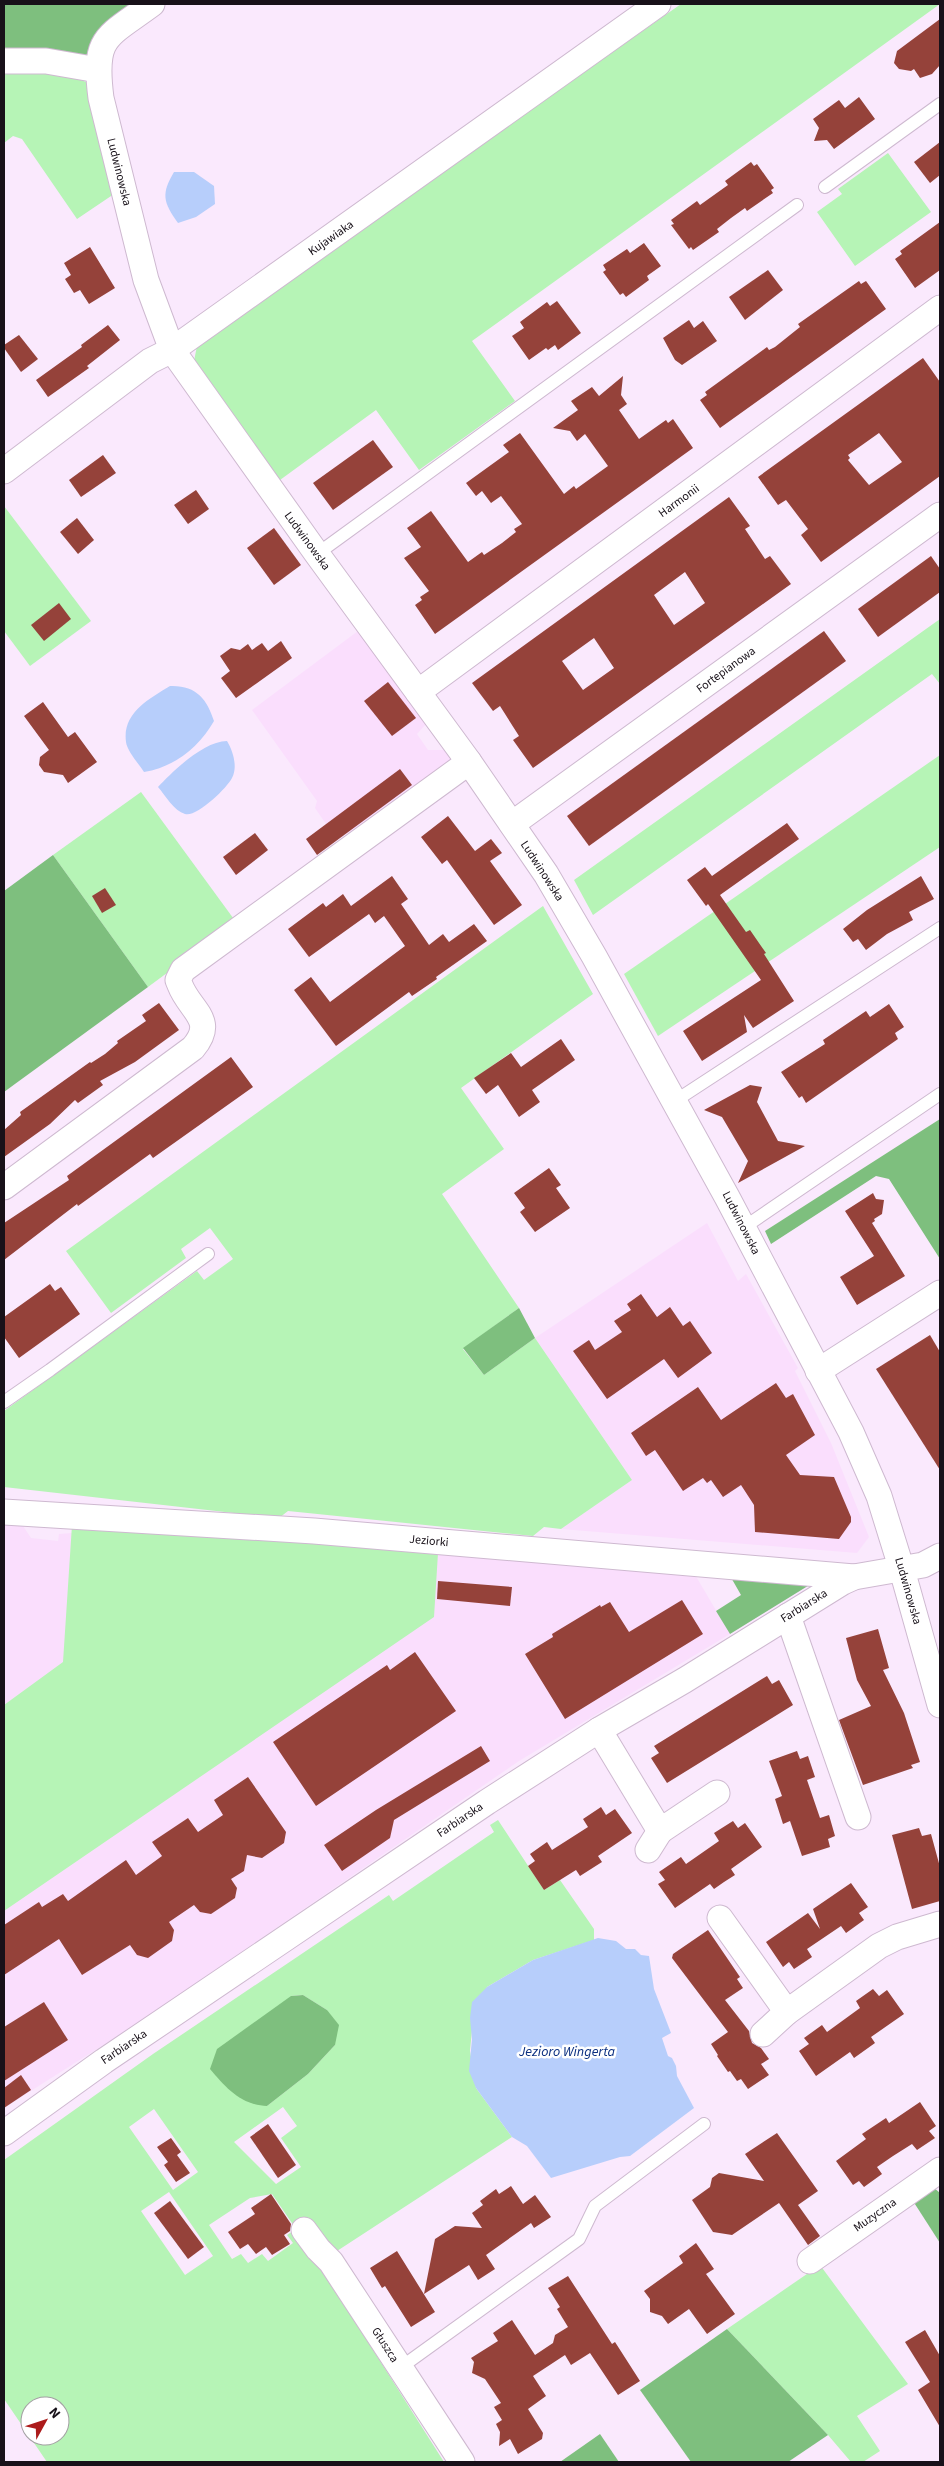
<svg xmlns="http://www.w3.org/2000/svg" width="944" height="2466" viewBox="0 0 944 2466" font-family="'Source Sans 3',sans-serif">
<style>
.built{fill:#fadefd}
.green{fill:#b6f4b6;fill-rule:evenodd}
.forest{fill:#7ebf7e}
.water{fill:#b7cefb}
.building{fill:#95423a;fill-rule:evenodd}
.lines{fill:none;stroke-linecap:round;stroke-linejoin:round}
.lane-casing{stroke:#ceb9d0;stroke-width:14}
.street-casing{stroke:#ceb9d0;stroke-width:27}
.lane{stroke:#fff;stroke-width:12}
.street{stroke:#fff;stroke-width:25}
.labels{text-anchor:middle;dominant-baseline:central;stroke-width:5;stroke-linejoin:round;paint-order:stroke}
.street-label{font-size:12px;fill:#181119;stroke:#fff}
.water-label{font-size:14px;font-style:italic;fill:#0b2f80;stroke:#fff}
</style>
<rect width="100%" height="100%" fill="#fae9fd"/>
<g class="built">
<path d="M 358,631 L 426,724 L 417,734 L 428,750 L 445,750 L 455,763 L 352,838 L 336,817 L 326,824 L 315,808 L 317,801 L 252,710 Z"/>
<path d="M 707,1223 L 738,1281 L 746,1274 L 798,1368 L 795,1371 L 831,1443 L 869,1537 L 857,1553 L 561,1529 L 632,1480 L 535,1338 Z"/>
<path d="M 4,1525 L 23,1526 L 31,1538 L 58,1541 L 59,1534 L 72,1533 L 64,1663 L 4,1705 Z"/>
<path d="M 438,1553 L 694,1573 L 730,1634 L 519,1761 L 141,2021 L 4,2108 L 4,1911 L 255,1739 Z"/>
</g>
<g class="green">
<path d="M 681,4 L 940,4 L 472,341 L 515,401 L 419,470 L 376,410 L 280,480 L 194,361 L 197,346 L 204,338 Z"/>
<path d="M 56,70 L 86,82 L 97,131 L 117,192 L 77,219 L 22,139 L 13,136 L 4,143 L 4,71 Z"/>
<path d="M 888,153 L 931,212 L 855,266 L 817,212 L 842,194 L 838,189 Z"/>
<path d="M 4,506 L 91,621 L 30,666 L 4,631 Z"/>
<path d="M 940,619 L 940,684 L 932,674 L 593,915 L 574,880 Z"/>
<path d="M 940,755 L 940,847 L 658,1036 L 624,974 Z"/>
<path d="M 141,792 L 236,922 L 148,987 L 53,855 Z"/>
<path d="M 543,906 L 593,994 L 461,1088 L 504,1149 L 442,1194 L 519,1308 L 463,1349 L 484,1375 L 535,1338 L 632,1480 L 561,1529 L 544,1527 L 533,1536 L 288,1511 L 279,1518 L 4,1487 L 4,1411 L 197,1271 L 204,1280 L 233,1259 L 210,1228 L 181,1249 L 186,1258 L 111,1313 L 66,1251 Z"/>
<path d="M 72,1525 L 438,1553 L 434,1617 L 4,1911 L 4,1705 L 63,1662 Z"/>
<path d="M 498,1820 L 544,1890 L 560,1880 L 594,1929 L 594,1940 L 533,1960 L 487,1987 L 472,2030 L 470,2051 L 476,2088 L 512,2137 L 337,2251 L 299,2233 L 444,2462 L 47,2462 L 4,2399 L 4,2160 L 153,2054 L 389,1895 L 393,1901 L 494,1832 L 490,1825 ZM 303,1995 L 327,2010 L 335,2045 L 308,2074 L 267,2106 L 291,1996 ZM 283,2107 L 297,2126 L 281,2138 L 301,2167 L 276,2184 L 234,2142 ZM 154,2109 L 198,2172 L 173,2190 L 129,2127 ZM 169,2192 L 213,2256 L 185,2275 L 141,2211 ZM 272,2194 L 296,2229 L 287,2235 L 293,2243 L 268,2261 L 262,2254 L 248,2263 L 241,2254 L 232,2259 L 209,2225 L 250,2198 ZM 30,2406 L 60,2406 L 60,2436 L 30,2436 Z"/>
<path d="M 820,2265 L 908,2384 L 857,2416 L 880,2451 L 863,2462 L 851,2462 L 828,2435 L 727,2329 Z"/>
</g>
<g class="forest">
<path d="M 4,4 L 136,4 L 94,39 L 84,60 L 4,50 Z"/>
<path d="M 53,855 L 148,987 L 4,1092 L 4,891 Z"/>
<path d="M 940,1119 L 940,1259 L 889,1179 L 876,1176 L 771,1244 L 765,1231 Z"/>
<path d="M 519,1308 L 535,1338 L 484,1375 L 463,1348 Z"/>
<path d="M 729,1574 L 811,1584 L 730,1634 L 716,1611 L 741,1595 Z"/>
<path d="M 303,1995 L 327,2010 L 339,2025 L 335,2045 L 308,2074 L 267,2106 C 241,2105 226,2088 210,2069 L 217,2049 L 291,1996 Z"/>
<path d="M 933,2187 L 940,2193 L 940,2243 L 913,2201 Z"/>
<path d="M 727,2329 L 828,2435 L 788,2462 L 691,2462 L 640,2390 Z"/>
<path d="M 600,2434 L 619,2462 L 560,2462 Z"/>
</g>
<g class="water">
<path d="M 174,172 L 194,172 L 214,186 L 215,204 L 196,217 L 178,223 C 163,202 161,194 174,172 Z"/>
<path d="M 170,686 C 196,685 207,699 214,721 C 199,747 175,767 144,772 C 139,764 127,751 126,742 C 122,713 149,699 170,686 Z"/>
<path d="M 227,741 C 233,751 238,767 232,778 C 227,788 196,818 185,814 C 174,811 165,795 158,787 C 173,771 204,741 227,741 Z"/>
<path d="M 598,1938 L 616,1941 L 626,1949 L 635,1949 L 641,1955 L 649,1956 L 654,1989 L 671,2033 L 662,2038 L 668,2056 L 672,2058 L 676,2066 L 677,2076 L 694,2108 L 630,2156 L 620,2157 L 551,2178 L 527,2146 L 512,2137 L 476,2088 L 469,2071 L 472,2039 L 470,2018 L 472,2002 L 487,1987 L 533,1960 Z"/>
</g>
<g class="building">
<path d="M 940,19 L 940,65 L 932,74 L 920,78 L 914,69 L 911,71 L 899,69 L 894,63 L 897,51 Z"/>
<path d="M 859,97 L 875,119 L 834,149 L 827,140 L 814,141 L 819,128 L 813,119 L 839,100 L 845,108 Z"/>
<path d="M 940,142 L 940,175 L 930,183 L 914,162 Z"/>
<path d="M 751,162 L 754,166 L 757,164 L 774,188 L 771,190 L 773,193 L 747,211 L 745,208 L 731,218 L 717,229 L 719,232 L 693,250 L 691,247 L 689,249 L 671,225 L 674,224 L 671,220 L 697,201 L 700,205 L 728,185 L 725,181 Z"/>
<path d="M 940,222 L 940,270 L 915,288 L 895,259 L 902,254 L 900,251 Z"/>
<path d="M 644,243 L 661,266 L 647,276 L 649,280 L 626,297 L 623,293 L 620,295 L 603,272 L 606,270 L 603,265 L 627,249 L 630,253 Z"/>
<path d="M 90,247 L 115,288 L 89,304 L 80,290 L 74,293 L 65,279 L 71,275 L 64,263 Z"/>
<path d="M 768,270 L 783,290 L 745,320 L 729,297 Z"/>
<path d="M 859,281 L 861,284 L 866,281 L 886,309 L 720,428 L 700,400 L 707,395 L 705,392 L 767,347 L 769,350 L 775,347 L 800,327 L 798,324 Z"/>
<path d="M 557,301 L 581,333 L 558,350 L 555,345 L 548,350 L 546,348 L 529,360 L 512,336 L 524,328 L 520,322 L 547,302 L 550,306 Z"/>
<path d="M 689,320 L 694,328 L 703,321 L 717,341 L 682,365 L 675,360 L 663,338 Z"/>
<path d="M 108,325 L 120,340 L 87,366 L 89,368 L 48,397 L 36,380 L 82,347 L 81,345 Z"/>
<path d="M 19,335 L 38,359 L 21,372 L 4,348 L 4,345 Z"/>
<path d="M 923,358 L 940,382 L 940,476 L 821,562 L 801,535 L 808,529 L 786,500 L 778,505 L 758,477 ZM 879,433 L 902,462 L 869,485 L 848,460 L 850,458 L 848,455 Z"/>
<path d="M 623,376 L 621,395 L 627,404 L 619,410 L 639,439 L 666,420 L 668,423 L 673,419 L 693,448 L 435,634 L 415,605 L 422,600 L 420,597 L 429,591 L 404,558 L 421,547 L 407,528 L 431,511 L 468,562 L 482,552 L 484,555 L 502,543 L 516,532 L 514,529 L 522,524 L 501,496 L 491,503 L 482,491 L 476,496 L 466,483 L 509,452 L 503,445 L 520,433 L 564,494 L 574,486 L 576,489 L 608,466 L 585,434 L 577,441 L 570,431 L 553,428 L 578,410 L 571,401 L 592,387 L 599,396 Z"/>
<path d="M 373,440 L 393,467 L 333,510 L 313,483 Z"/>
<path d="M 103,455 L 116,473 L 81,497 L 69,480 Z"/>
<path d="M 196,490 L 209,509 L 188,524 L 174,505 Z"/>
<path d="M 729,497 L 750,526 L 745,529 L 765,559 L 770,556 L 791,584 L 533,768 L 513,740 L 519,736 L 500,706 L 493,711 L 472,683 ZM 685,572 L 705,603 L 674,625 L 654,595 ZM 594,638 L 614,668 L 583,690 L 562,661 Z"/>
<path d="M 77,518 L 94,540 L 78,554 L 60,532 Z"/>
<path d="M 274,528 L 301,565 L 274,585 L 247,548 Z"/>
<path d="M 931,556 L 940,569 L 940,592 L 878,637 L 858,609 Z"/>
<path d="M 59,603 L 71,619 L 44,641 L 31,625 Z"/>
<path d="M 824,631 L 846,661 L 589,846 L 567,816 Z"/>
<path d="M 281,641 L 292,658 L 236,698 L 221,678 L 230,671 L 220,656 L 231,648 L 240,650 L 248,644 L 252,650 L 262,643 L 268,651 Z"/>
<path d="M 388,682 L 416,718 L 392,736 L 364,701 Z"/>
<path d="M 43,702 L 68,737 L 75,732 L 97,762 L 68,783 L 63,775 L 44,772 L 39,765 L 40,757 L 49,750 L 24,716 Z"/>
<path d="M 400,769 L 412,785 L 317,855 L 306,839 Z"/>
<path d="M 448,816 L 475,851 L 491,839 L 502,853 L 490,861 L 522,905 L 494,925 L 447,860 L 442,864 L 421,837 Z"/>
<path d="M 787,823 L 799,839 L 720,895 L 746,932 L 750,930 L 766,953 L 764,954 L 794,1001 L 753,1028 L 744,1015 L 747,1032 L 702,1061 L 683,1031 L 761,980 L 708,904 L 706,906 L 687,880 L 705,867 L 712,876 Z"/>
<path d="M 255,833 L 268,850 L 236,875 L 223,857 Z"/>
<path d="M 392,876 L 408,899 L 401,904 L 429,945 L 443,934 L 449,942 L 474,924 L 487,941 L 436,977 L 437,979 L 412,996 L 409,992 L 336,1046 L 294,990 L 311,977 L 330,1002 L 405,946 L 384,916 L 375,923 L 369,914 L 309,957 L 288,929 L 323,903 L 326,907 L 343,894 L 351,906 Z"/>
<path d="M 921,876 L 934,899 L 909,912 L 913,920 L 887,934 L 866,950 L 858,939 L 853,942 L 843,929 L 867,910 Z"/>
<path d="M 105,888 L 116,905 L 102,913 L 92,896 Z"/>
<path d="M 159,1003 L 179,1030 L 135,1062 L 100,1081 L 103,1085 L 78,1103 L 75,1100 L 50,1124 L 4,1157 L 4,1130 L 21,1115 L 20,1112 L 90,1062 L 91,1063 L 105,1054 L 118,1043 L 117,1041 L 146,1021 L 142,1015 Z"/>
<path d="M 889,1004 L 904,1027 L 895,1033 L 898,1039 L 806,1103 L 802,1096 L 799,1098 L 781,1072 L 825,1044 L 823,1040 L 866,1011 L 870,1017 Z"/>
<path d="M 561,1039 L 575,1060 L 532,1090 L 540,1102 L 519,1117 L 498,1085 L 486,1094 L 474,1078 L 511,1053 L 521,1067 Z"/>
<path d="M 231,1057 L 253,1087 L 153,1158 L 150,1154 L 78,1206 L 77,1204 L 4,1260 L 4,1223 L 69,1180 L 67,1176 Z"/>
<path d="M 750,1085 L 762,1087 L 757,1102 L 778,1141 L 805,1146 L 738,1183 L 748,1161 L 722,1117 L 704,1110 Z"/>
<path d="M 549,1168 L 561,1185 L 556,1188 L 570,1208 L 535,1232 L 520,1212 L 525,1208 L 514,1193 Z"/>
<path d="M 873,1193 L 876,1199 L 884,1200 L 882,1214 L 874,1219 L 875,1221 L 872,1223 L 905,1276 L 857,1305 L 840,1277 L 874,1256 L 845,1211 Z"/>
<path d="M 50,1284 L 55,1291 L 61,1287 L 80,1314 L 19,1358 L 4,1337 L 4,1317 Z"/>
<path d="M 641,1294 L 657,1317 L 670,1307 L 683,1326 L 690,1321 L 712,1353 L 678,1378 L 664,1359 L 607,1399 L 573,1351 L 589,1340 L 595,1350 L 622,1332 L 614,1321 L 631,1310 L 627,1304 Z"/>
<path d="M 930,1335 L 940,1352 L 940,1470 L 876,1369 Z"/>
<path d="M 776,1383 L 786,1398 L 793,1394 L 815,1435 L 786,1455 L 800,1475 L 834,1477 L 851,1517 L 851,1522 L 839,1539 L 755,1532 L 754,1505 L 741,1485 L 723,1497 L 711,1480 L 707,1483 L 703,1478 L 683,1491 L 655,1450 L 646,1456 L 631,1433 L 698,1387 L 721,1420 Z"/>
<path d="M 438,1581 L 512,1587 L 510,1606 L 437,1599 Z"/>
<path d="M 682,1600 L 703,1634 L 565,1719 L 525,1654 L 553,1637 L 552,1634 L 600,1605 L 601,1607 L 610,1602 L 629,1632 Z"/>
<path d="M 878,1629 L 889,1668 L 883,1670 L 904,1713 L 920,1762 L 911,1765 L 913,1768 L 863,1785 L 839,1720 L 871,1706 L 857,1680 L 846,1638 Z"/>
<path d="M 415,1652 L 456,1711 L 316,1806 L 273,1742 L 387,1665 L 390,1670 Z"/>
<path d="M 767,1676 L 772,1684 L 779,1680 L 793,1705 L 667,1783 L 651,1758 L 659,1753 L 654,1746 Z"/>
<path d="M 481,1746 L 490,1761 L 394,1820 L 390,1838 L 342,1871 L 324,1845 L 376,1810 Z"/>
<path d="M 797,1751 L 800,1759 L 808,1756 L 815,1777 L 807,1780 L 820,1818 L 829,1815 L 835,1836 L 828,1839 L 830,1847 L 802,1856 L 790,1821 L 783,1824 L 775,1799 L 782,1796 L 769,1761 Z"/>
<path d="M 248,1777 L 286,1832 L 284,1843 L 262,1858 L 247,1855 L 244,1871 L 231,1879 L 237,1888 L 235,1898 L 211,1914 L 200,1912 L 194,1905 L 169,1922 L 174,1930 L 172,1941 L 148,1958 L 137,1955 L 130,1945 L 82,1975 L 59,1939 L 4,1975 L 4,1925 L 39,1902 L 42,1907 L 63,1894 L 68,1901 L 126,1860 L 136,1875 L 162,1856 L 152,1842 L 188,1818 L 198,1832 L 223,1815 L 214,1800 Z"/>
<path d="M 601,1807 L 606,1815 L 615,1809 L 632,1833 L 598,1856 L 602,1862 L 580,1876 L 576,1870 L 544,1890 L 528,1866 L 535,1861 L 530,1854 L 547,1842 L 552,1850 L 588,1827 L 583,1819 Z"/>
<path d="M 733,1821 L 738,1828 L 745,1823 L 762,1847 L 731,1869 L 735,1875 L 724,1882 L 714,1889 L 710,1884 L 675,1908 L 658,1884 L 665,1880 L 659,1872 L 681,1857 L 686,1864 L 719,1841 L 714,1833 Z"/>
<path d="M 919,1828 L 922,1836 L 931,1834 L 940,1867 L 940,1901 L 912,1909 L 892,1835 Z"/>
<path d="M 851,1883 L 868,1907 L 859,1913 L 864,1920 L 846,1933 L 841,1926 L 807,1949 L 812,1957 L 794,1969 L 789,1962 L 783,1967 L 766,1942 L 808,1913 L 820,1929 L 813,1909 Z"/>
<path d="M 708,1930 L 740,1977 L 737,1979 L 743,1988 L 725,2000 L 749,2031 L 752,2043 L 761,2048 L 769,2059 L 761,2064 L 769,2075 L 748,2089 L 741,2079 L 737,2081 L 730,2071 L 728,2072 L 717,2056 L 718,2055 L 711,2044 L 728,2032 L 672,1958 L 673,1954 Z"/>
<path d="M 873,1989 L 879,1996 L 887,1990 L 904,2014 L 871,2037 L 875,2043 L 854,2058 L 850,2052 L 816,2076 L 799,2051 L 809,2044 L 804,2038 L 822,2025 L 827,2032 L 860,2008 L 856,2001 Z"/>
<path d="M 44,2002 L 68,2040 L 4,2081 L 4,2027 Z"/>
<path d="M 21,2075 L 31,2090 L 4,2108 L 4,2088 Z"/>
<path d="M 920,2102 L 936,2126 L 929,2131 L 935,2138 L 917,2150 L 912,2144 L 893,2156 L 877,2167 L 882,2174 L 864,2187 L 859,2181 L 853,2185 L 836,2161 L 866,2139 L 862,2134 L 886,2118 L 889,2123 Z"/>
<path d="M 268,2124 L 296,2165 L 278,2178 L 250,2137 Z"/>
<path d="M 777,2133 L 818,2191 L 798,2205 L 820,2236 L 808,2245 L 779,2203 L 732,2235 L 713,2232 L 692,2200 L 710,2187 L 712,2178 L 719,2173 L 764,2181 L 745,2154 Z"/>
<path d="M 171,2138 L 181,2152 L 177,2155 L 190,2173 L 176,2182 L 164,2165 L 168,2162 L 157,2147 Z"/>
<path d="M 511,2186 L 523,2204 L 535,2195 L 551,2217 L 534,2228 L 531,2223 L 486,2255 L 495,2269 L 478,2280 L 469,2265 L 424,2294 L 435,2239 L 455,2226 L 482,2228 L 472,2213 L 483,2205 L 480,2201 L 496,2189 L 499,2194 Z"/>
<path d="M 271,2194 L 291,2224 L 290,2231 L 284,2235 L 290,2244 L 272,2255 L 266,2247 L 256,2254 L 248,2244 L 240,2249 L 228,2232 L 255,2214 L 251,2208 Z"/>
<path d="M 170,2201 L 204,2247 L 188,2259 L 154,2213 Z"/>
<path d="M 696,2243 L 714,2269 L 706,2274 L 735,2314 L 707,2334 L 689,2309 L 668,2324 L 662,2316 L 650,2312 L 650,2299 L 644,2291 L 683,2263 L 679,2256 Z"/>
<path d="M 397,2251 L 435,2312 L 411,2327 L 385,2286 L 382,2288 L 370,2268 Z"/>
<path d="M 568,2276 L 612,2344 L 615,2342 L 640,2381 L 618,2395 L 590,2353 L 571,2365 L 565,2355 L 533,2376 L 546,2396 L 528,2409 L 543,2433 L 542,2439 L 518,2454 L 510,2439 L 499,2446 L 500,2432 L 496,2424 L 502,2420 L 494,2407 L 501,2403 L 485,2379 L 472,2373 L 474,2362 L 471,2358 L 498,2341 L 493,2333 L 512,2320 L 535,2355 L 553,2343 L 555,2335 L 568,2327 L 557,2309 L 560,2307 L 548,2288 Z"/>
<path d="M 925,2330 L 940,2356 L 940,2427 L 918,2390 L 930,2382 L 905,2342 Z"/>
</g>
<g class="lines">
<defs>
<g id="lane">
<path d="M 825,187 L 940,104"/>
<path d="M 317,554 L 797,205"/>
<path d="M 675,1101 L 940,928"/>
<path d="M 743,1228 L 940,1094"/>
<path d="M 4,1402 L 50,1370 L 208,1254"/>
<path d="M 400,2368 L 579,2239 L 595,2206 L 704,2124"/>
</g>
<g id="street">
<path d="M 152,4 C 106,38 93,36 101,98 L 146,280 L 172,350 L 317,554 L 469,762 L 546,874 L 594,956 L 727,1197 L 851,1432 L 879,1496 L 902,1570 L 940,1705"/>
<path d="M 4,61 L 46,61 L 98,70"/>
<path d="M 4,471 L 150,361 L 172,350 L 658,4"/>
<path d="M 418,692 L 940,308"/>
<path d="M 512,824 L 940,515"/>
<path d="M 4,1187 L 193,1048 C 217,1020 190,1011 180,985 L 178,980 L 183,970 L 469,762"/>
<path d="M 818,1371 L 940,1293"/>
<path d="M 4,1512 L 314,1531 L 854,1577"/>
<path d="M 788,1616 L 858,1817"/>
<path d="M 599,1730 L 660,1831 L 717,1793"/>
<path d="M 648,1850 L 660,1831"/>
<path d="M 720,1918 L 787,2012"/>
<path d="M 763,2034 L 787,2012 L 879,1946 L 897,1937 L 940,1924"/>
<path d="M 4,2133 L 104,2061 L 487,1802 L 599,1730 L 685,1680 L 843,1582 L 854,1577 L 923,1565 L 940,1556"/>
<path d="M 304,2230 L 318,2249 L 331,2262 L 462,2462"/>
<path d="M 810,2261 L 940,2170"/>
</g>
</defs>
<use href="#lane" class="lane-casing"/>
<use href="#street" class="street-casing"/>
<use href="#lane" class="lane"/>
<use href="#street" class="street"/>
</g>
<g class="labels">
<g class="street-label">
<text transform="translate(119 172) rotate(76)">Ludwinowska</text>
<text transform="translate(331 238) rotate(-35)">Kujawiaka</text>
<text transform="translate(679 501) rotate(-36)">Harmonii</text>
<text transform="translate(307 541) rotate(54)">Ludwinowska</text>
<text transform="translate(726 670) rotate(-36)">Fortepianowa</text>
<text transform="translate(542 871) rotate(57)">Ludwinowska</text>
<text transform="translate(741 1223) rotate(63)">Ludwinowska</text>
<text transform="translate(429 1541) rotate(5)">Jeziorki</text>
<text transform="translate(908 1591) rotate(74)">Ludwinowska</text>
<text transform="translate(804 1606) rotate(-32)">Farbiarska</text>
<text transform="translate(460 1820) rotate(-34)">Farbiarska</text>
<text transform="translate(124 2047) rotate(-34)">Farbiarska</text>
<text transform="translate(875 2215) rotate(-35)">Muzyczna</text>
<text transform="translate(385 2345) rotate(57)">Głuszca</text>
</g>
<g class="water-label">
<text x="567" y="2052">Jezioro Wingerta</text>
</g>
</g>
<rect width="944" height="2466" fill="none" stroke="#181119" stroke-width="10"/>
<g transform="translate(45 2421) rotate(50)"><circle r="24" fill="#ffffff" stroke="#a3a0a3"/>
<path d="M0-4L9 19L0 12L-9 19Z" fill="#ac1b1b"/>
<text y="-8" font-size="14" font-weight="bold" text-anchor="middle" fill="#181119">N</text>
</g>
</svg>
